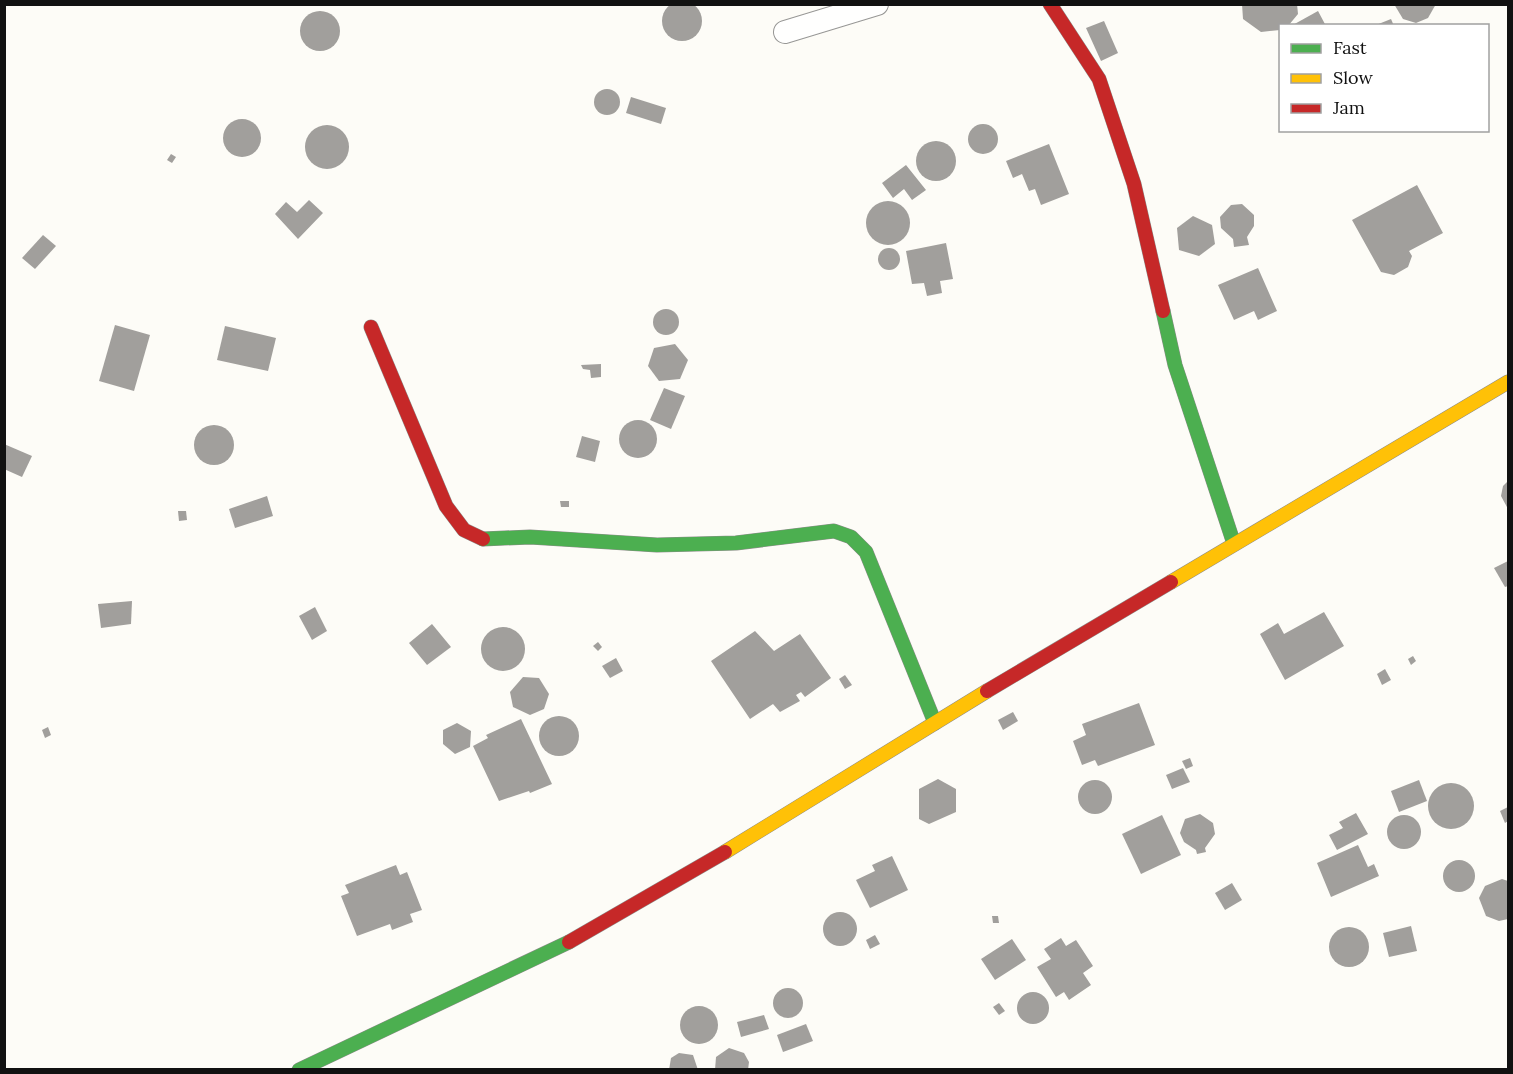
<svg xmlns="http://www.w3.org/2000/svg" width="1513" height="1074" viewBox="0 0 1513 1074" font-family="Lora,serif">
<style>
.building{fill:#a19f9c}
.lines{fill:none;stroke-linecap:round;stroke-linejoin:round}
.street-casing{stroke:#979795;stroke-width:24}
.fast-casing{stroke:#8e8d8b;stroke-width:15}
.slow-casing{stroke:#8e8d8b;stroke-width:15}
.jam-casing{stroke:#8e8d8b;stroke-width:15}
.street{stroke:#fffffe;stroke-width:22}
.fast{stroke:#4caf50;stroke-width:14}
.slow{stroke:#ffc107;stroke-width:14}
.jam{stroke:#c62828;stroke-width:14}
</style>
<rect width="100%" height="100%" fill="#fdfcf7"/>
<g class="building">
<circle cx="682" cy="21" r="20"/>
<path d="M 1242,4 L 1297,4 L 1298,14 L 1288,26 L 1280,26 L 1280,30 L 1261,32 L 1243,19 Z"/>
<path d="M 1394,4 L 1436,4 L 1428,18 L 1416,23 L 1403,19 Z"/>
<circle cx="320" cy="31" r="20"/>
<path d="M 1318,11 L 1326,26 L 1291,26 Z"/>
<path d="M 1391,19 L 1394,26 L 1376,26 L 1376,25 Z"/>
<path d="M 1104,21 L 1118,53 L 1101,61 L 1086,28 Z"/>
<circle cx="607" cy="102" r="13"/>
<path d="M 631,97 L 666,108 L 661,124 L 626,113 Z"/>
<circle cx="242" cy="138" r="19"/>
<circle cx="983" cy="139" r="15"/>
<circle cx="327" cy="147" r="22"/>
<circle cx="936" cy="161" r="20"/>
<path d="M 1049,144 L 1069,194 L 1041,205 L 1035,189 L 1029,191 L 1022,174 L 1013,178 L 1006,161 Z"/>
<path d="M 171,154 L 176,157 L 172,163 L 167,160 Z"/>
<path d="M 906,165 L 926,190 L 912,200 L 904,189 L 893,198 L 882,183 Z"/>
<path d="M 1417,185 L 1443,233 L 1409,251 L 1412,256 L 1408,267 L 1394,275 L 1381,272 L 1352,220 Z"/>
<path d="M 309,200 L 323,213 L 298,239 L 275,214 L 286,202 L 297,212 Z"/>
<circle cx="888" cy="223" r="22"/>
<path d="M 1242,204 L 1254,215 L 1254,226 L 1247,237 L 1249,245 L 1234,247 L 1233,239 L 1221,228 L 1220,217 L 1231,205 Z"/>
<path d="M 1193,216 L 1212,225 L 1215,244 L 1199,256 L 1179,250 L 1177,228 Z"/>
<path d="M 43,235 L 56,246 L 35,269 L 22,258 Z"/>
<path d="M 946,243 L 953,279 L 940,281 L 942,293 L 927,296 L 924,283 L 912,284 L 906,251 Z"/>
<circle cx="889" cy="259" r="11"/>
<path d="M 1258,268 L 1277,311 L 1258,320 L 1254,311 L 1234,320 L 1218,285 Z"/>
<circle cx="666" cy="322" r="13"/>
<path d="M 115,325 L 150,335 L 134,391 L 99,381 Z"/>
<path d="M 225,326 L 276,338 L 268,371 L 217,360 Z"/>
<path d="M 675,344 L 688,360 L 680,379 L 659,381 L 648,366 L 654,348 Z"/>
<path d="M 601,364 L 601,377 L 591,378 L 590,370 L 583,369 L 581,365 Z"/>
<path d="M 664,388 L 685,396 L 671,429 L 650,420 Z"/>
<circle cx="638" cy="439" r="19"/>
<circle cx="214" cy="445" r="20"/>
<path d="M 582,436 L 600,441 L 595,462 L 576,457 Z"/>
<path d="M 4,444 L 32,456 L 22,477 L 4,469 Z"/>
<path d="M 1508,481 L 1508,509 L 1501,496 L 1503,486 Z"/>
<path d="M 267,496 L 273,516 L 235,528 L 229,509 Z"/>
<path d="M 560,501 L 569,501 L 569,507 L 561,507 Z"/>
<path d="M 178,511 L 186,511 L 187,520 L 179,521 Z"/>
<path d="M 1508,561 L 1508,586 L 1505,587 L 1494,568 Z"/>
<path d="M 132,601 L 131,624 L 101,628 L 98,604 Z"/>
<path d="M 315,607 L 327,631 L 312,640 L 299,616 Z"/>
<path d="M 1324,612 L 1344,646 L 1285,680 L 1260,634 L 1278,623 L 1284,634 Z"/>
<path d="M 432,624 L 451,647 L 427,665 L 409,643 Z"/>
<circle cx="503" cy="649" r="22"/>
<path d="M 755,631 L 774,651 L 800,634 L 831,678 L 805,697 L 801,692 L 796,695 L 800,701 L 780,712 L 773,704 L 750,719 L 711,661 Z"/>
<path d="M 598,642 L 602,647 L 598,651 L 593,646 Z"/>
<path d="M 1413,656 L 1416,661 L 1411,665 L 1408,659 Z"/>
<path d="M 616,658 L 623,671 L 610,678 L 602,666 Z"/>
<path d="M 1385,669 L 1391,680 L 1382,685 L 1377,674 Z"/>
<path d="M 845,675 L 852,685 L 845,689 L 839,679 Z"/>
<path d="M 523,677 L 539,678 L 549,694 L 544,709 L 530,715 L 513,707 L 510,692 Z"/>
<path d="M 1139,703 L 1155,745 L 1098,766 L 1095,760 L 1082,765 L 1073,741 L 1086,735 L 1082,724 Z"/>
<path d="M 1013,712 L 1018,721 L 1003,730 L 998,720 Z"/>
<circle cx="559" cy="736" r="20"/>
<path d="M 521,719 L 552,784 L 530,793 L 529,791 L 499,801 L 473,746 L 488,738 L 486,735 Z"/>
<path d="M 457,723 L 471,731 L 470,747 L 455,754 L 443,744 L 443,730 Z"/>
<path d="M 48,727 L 51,735 L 45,738 L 42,730 Z"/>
<path d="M 1190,758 L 1193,766 L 1186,769 L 1182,761 Z"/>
<path d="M 1183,768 L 1190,782 L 1172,789 L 1166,775 Z"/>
<path d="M 938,779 L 956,789 L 956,812 L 929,824 L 919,819 L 919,789 Z"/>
<circle cx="1095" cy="797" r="17"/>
<path d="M 1419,780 L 1427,801 L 1399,812 L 1391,791 Z"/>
<circle cx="1451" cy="806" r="23"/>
<path d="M 1508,807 L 1508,821 L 1505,823 L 1500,811 Z"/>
<path d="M 1356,813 L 1368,834 L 1337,850 L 1329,835 L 1343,828 L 1339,822 Z"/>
<path d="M 1200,814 L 1213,823 L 1215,834 L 1205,848 L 1206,852 L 1197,854 L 1196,850 L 1184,842 L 1180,833 L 1185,819 Z"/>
<circle cx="1404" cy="832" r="17"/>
<path d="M 1162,815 L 1181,855 L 1141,874 L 1122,834 Z"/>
<path d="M 1358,845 L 1368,867 L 1374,864 L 1379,876 L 1331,897 L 1317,863 Z"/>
<path d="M 892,856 L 908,890 L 870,908 L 856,880 L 875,871 L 872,865 Z"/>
<circle cx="1459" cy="876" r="16"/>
<path d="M 396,865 L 400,875 L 407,872 L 422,910 L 410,914 L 413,922 L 392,930 L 390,924 L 357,936 L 341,896 L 349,893 L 345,885 Z"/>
<path d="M 1502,879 L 1508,881 L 1508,919 L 1499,921 L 1486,916 L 1479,898 L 1485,886 Z"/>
<path d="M 1232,883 L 1242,900 L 1225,910 L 1215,893 Z"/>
<circle cx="840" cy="929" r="17"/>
<path d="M 992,916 L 998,916 L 999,923 L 993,923 Z"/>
<path d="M 1411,926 L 1417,951 L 1389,957 L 1383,933 Z"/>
<circle cx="1349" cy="947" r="20"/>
<path d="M 875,935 L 880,944 L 870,949 L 866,940 Z"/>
<path d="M 1061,938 L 1066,946 L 1076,940 L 1093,966 L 1083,973 L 1091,985 L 1069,1000 L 1064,992 L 1056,997 L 1037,967 L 1051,959 L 1044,949 Z"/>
<path d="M 1012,939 L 1026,960 L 995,980 L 981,959 Z"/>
<circle cx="788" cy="1003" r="15"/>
<circle cx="1033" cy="1008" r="16"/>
<path d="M 999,1003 L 1005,1011 L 999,1015 L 993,1007 Z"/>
<circle cx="699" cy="1025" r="19"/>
<path d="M 764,1015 L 769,1029 L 741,1037 L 737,1022 Z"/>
<path d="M 806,1024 L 813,1041 L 783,1052 L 777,1035 Z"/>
<path d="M 729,1048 L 744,1053 L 749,1062 L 748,1070 L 715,1070 L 716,1057 Z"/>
<path d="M 679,1053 L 693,1055 L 698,1070 L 669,1070 L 671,1058 Z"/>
</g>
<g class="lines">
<defs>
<path id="street" d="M 785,32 L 877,4"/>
<g id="fast">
<path d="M 1163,311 L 1175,365 L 1234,544"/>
<path d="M 483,539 L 530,537 L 657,545 L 736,543 L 834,531 L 851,537 L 866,552 L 935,723"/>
<path d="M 299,1070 L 569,942"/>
</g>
<g id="slow">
<path d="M 1171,582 L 1508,382"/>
<path d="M 725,852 L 987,691"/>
</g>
<g id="jam">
<path d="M 1050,4 L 1099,79 L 1134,184 L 1163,311"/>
<path d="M 371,327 L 446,506 L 464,530 L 483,539"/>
<path d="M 987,691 L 1171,582"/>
<path d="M 569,942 L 725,852"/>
</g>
</defs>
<use href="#street" class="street-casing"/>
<use href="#fast" class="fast-casing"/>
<use href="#slow" class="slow-casing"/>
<use href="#jam" class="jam-casing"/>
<use href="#street" class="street"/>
<use href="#fast" class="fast"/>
<use href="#slow" class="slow"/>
<use href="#jam" class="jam"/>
</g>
<rect width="1513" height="1074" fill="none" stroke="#111111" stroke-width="12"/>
<rect x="1279" y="24" width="210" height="108" fill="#ffffff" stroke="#a0a0a0" stroke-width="1.5"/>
<rect x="1291" y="44" width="30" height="9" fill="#4caf50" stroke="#a0a0a0" stroke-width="1.5"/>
<text x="1333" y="54" font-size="18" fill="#111111">Fast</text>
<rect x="1291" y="74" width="30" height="9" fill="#ffc107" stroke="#a0a0a0" stroke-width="1.5"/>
<text x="1333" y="84" font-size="18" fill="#111111">Slow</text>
<rect x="1291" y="104" width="30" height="9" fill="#c62828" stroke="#a0a0a0" stroke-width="1.5"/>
<text x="1333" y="114" font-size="18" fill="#111111">Jam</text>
</svg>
